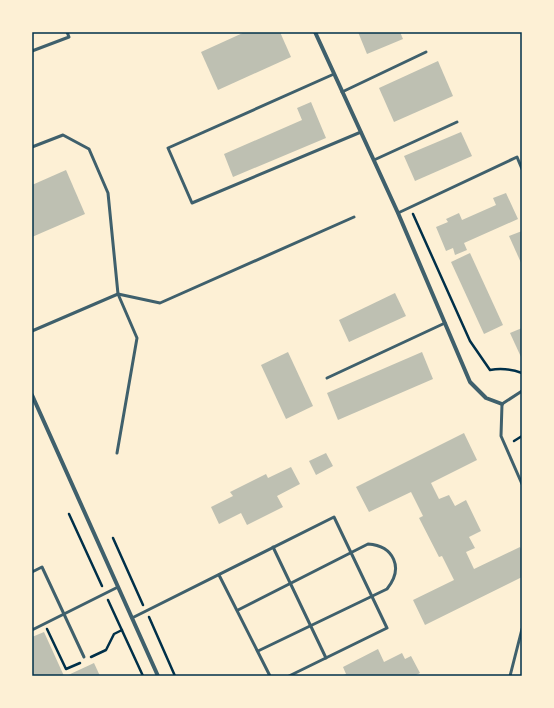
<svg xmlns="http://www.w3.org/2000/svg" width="554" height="708" viewBox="0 0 554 708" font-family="Barlow,sans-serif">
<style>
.building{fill:#bec0b2}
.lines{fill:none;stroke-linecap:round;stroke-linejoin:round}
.path{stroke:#003049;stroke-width:2.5}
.service{stroke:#3f606c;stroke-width:3}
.minor{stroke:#3f606c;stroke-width:4}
.neatline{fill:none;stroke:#003049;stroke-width:1.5}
</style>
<rect width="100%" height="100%" fill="#fdf0d5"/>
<g class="building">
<path d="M 245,32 L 280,32 L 291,57 L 218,90 L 201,52 Z"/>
<path d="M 358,32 L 400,32 L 403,39 L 367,54 Z"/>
<path d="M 438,61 L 453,96 L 394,122 L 379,88 Z"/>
<path d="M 311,102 L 326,138 L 233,177 L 224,154 L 302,120 L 297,108 Z"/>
<path d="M 461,132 L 472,156 L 415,181 L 404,156 Z"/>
<path d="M 66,170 L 85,214 L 32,237 L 32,185 Z"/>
<path d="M 506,193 L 518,219 L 464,243 L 467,250 L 455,255 L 453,248 L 446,251 L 436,227 L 448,222 L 446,219 L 459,213 L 462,220 L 496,205 L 493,198 Z"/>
<path d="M 522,231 L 522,265 L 509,236 Z"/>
<path d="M 470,253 L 503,325 L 484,334 L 451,262 Z"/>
<path d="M 395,293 L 406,316 L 349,342 L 339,320 Z"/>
<path d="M 522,328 L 522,356 L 521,357 L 510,333 Z"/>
<path d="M 288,352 L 313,406 L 286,419 L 261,365 Z"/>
<path d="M 422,352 L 433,379 L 338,420 L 327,393 Z"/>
<path d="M 464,433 L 477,460 L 431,483 L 439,499 L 449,495 L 455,506 L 466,500 L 481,531 L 469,537 L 475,548 L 466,552 L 474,569 L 520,547 L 522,551 L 522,577 L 425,625 L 413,600 L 454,580 L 442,556 L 439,557 L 419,518 L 423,516 L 411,492 L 369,512 L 356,487 Z"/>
<path d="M 326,453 L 333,466 L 316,475 L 309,461 Z"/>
<path d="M 291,467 L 300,484 L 277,496 L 283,507 L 247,525 L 241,513 L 219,524 L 211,507 L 233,496 L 230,492 L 266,474 L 268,478 Z"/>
<path d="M 44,632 L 64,676 L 32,676 L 32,637 Z"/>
<path d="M 378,649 L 384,662 L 402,653 L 405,659 L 411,656 L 420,673 L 414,676 L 341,676 L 346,674 L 343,667 Z"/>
<path d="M 94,663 L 100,676 L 66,676 Z"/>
</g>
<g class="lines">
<g class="path">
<path d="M 413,214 L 470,341 L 490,370 C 501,368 511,369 522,373"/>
<path d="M 514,441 L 522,436"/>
<path d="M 69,514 L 102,586"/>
<path d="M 113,538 L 143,605"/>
<path d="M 108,600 L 143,676"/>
<path d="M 149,617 L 175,676"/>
<path d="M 47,629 L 66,669 L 80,663"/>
<path d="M 91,657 L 106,650 L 114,634 L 122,630"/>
</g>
<g class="service">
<path d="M 32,51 L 69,37 L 67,32"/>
<path d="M 334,74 L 168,148 L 192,203 L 361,132"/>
<path d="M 342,92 L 426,52"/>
<path d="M 32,147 L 63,135 L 89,149 L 108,193 L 118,294 L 137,338 L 117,453"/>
<path d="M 374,160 L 457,122"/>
<path d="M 398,213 L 517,157 L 522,169"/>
<path d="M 32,331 L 118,294 L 160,303 L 354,217"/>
<path d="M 327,378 L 445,323"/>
<path d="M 522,391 L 502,404 L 501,436 L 522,484"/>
<path d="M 273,547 L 326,658"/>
<path d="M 32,572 L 42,567 L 84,657"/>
<path d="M 219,575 L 270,676"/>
<path d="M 238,610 L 368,544 C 394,546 404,568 387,589 L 258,651"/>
<path d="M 132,618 L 334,517 L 387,628 L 289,676"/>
<path d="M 32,630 L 118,587"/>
<path d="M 510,676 L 522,629"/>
</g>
<g class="minor">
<path d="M 315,32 L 398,213 L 470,382 L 486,398 L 502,404"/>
<path d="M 32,395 L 158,676"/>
</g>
</g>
<rect width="554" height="708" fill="none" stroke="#fdf0d5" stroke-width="66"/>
<rect x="33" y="33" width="488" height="642" class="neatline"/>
</svg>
